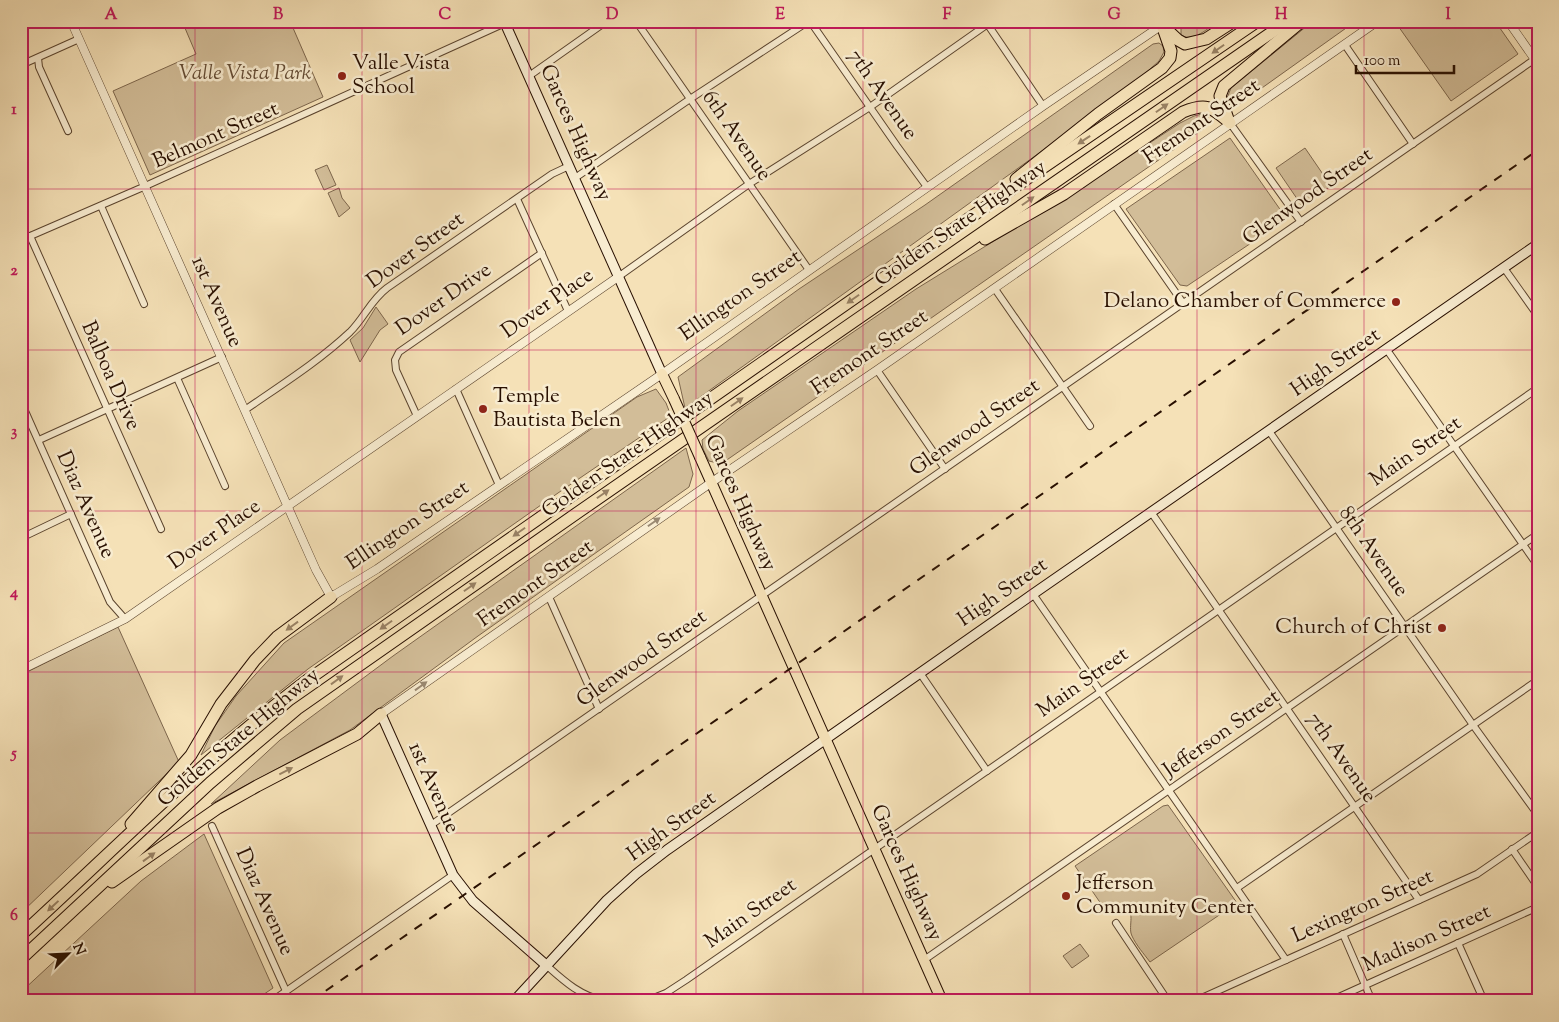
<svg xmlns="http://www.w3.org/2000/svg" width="1559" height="1022" viewBox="0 0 1559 1022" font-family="'Sorts Mill Goudy',serif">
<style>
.green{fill:#d2bd98;stroke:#7d664c}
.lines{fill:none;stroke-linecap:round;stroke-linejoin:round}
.minor-casing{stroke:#5b442e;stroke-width:8}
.tertiary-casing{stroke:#5b442e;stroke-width:9}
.secondary-casing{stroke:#280f00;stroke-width:11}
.primary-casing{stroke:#280f00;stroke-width:12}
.motorway-casing{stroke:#280f00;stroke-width:13}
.minor{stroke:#f8ecd0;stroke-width:6}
.tertiary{stroke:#f8ecd0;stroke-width:8}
.secondary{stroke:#f8ecd0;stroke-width:9}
.primary{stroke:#f5e1b7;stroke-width:10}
.motorway{stroke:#f5e1b7;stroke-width:11}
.rail{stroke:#280f00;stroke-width:2;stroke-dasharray:9 9;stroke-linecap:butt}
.primary-bridge-casing{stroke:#280f00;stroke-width:12;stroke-linecap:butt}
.primary-bridge{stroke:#f5e1b7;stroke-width:10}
.oneway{fill:#998265}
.oneway2{fill:#9a8972}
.grid{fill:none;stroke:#c2185b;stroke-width:1;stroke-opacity:0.55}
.poi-dot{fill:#8f2418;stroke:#f8ecd0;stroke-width:2}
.labels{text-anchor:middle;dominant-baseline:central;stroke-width:5;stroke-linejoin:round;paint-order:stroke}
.poi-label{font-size:21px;fill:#280f00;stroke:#f8ecd0;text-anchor:start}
.park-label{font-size:21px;font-style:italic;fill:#644c35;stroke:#f8ecd0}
.street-label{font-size:21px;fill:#280f00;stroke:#f8ecd0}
.neatline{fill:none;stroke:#c2185b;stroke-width:2}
.grid-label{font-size:16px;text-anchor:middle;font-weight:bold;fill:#c2185b}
</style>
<rect width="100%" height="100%" fill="#f5e1b7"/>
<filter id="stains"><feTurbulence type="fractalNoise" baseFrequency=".004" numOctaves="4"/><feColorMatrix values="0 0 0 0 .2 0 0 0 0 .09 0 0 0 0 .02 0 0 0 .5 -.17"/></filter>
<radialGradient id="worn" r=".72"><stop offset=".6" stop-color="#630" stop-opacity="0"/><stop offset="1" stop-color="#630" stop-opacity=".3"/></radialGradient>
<g class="green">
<path d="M 182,21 L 290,21 L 323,97 L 150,175 L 113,91 L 196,54 Z"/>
<path d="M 1185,21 L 1219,21 C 1208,28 1193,43 1181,35 L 1181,29 Z"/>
<path d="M 1313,21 L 1356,21 L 1238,105 C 1232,106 1230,104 1227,98 L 1231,88 Z"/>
<path d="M 1398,21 L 1495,21 L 1518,54 L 1451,101 L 1396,23 Z"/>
<path d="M 1159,43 L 1163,46 L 1164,52 L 1159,61 L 1140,78 L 1035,156 L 685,408 L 678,377 L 799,289 L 925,205 L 1153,44 Z"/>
<path d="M 1202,114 L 1207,116 L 1210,121 L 1209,125 L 721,464 L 709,461 L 703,449 L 702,440 L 738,411 L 916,289 L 1010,231 L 1051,208 L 1180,123 L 1194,116 Z"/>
<path d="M 1230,138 L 1284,215 L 1284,221 L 1187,286 L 1180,285 L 1126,209 Z"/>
<path d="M 1305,148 L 1331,186 L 1302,206 L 1276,168 Z"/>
<path d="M 327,165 L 336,185 L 324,190 L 315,170 Z"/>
<path d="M 339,188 L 342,198 L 350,208 L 339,217 L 328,193 Z"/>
<path d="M 376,307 L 388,324 L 380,330 L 360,362 L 350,340 L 363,328 Z"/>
<path d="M 656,389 L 666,403 L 671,416 L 558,493 L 308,669 L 201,755 L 215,726 L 236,696 L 284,643 L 637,397 Z"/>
<path d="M 686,448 L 693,474 L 689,487 L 478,636 L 350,730 L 211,804 L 280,740 L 393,656 Z"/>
<path d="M 118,627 L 179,762 L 21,913 L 21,675 Z"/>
<path d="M 1168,805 L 1237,903 L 1150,962 C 1144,954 1136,945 1132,936 C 1127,926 1138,909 1121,907 C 1115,906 1111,909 1108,914 L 1075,866 L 1163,806 Z"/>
<path d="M 204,834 L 273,988 L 254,1001 L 21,1001 L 21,992 L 141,881 Z"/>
<path d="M 1080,944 L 1089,956 L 1072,968 L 1063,956 Z"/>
</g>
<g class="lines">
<defs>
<g id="minor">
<path d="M 636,21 L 809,270"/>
<path d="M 810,21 L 897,146 L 927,187"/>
<path d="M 986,22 L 1043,106"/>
<path d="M 1345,45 L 1413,144"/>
<path d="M 38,58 L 39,67 L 68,131"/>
<path d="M 21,65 L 79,39"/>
<path d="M 529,76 L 607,21"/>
<path d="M 1230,123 L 1301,222"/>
<path d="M 575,178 L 690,99 L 809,21"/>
<path d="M 517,199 L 568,311"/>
<path d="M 1114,204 L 1183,303"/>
<path d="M 101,206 L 144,304"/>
<path d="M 30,236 L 161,529"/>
<path d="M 21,240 L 141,188 L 505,23"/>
<path d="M 1504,268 L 1538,316"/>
<path d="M 618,277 L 749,184 L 870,107 L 992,21"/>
<path d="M 995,289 L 1090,426"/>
<path d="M 1387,350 L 1538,566"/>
<path d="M 877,370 L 945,469"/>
<path d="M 177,378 L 225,486"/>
<path d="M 456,389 L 499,485"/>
<path d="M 21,402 L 110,602 L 125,619"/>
<path d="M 245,410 C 281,385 318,362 350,332 C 364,318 371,300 387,288 L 552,174 L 569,166"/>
<path d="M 417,416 L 396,370 L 395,360 L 399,352 L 542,253"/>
<path d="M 1269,431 L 1473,725 L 1538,815"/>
<path d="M 39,440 L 222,357"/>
<path d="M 1151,512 L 1419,900"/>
<path d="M 21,538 L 71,514"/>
<path d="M 1033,594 L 1286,960"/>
<path d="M 549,597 L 599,709"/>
<path d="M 920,673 L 987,771"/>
<path d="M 431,825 L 1538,57"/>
<path d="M 212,826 L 286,991"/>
<path d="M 1512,849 L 1538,887"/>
<path d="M 1237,888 L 1538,680"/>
<path d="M 1116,923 L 1168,1001"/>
<path d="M 1343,934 L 1372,1001"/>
<path d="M 1458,943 L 1484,1001"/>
<path d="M 924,960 L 1538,534"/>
<path d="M 546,965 C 564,981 580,996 605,1001"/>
<path d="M 272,1001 L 453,875"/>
<path d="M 646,1001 L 666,993 L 686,980 L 1538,388"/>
<path d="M 1195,1001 L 1477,874 L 1538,832"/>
<path d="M 1330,1001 L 1538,907"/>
</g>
<g id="tertiary">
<path d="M 71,21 L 316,570 L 331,597 L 377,569 L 662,374 L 1043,106 L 1168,21"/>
<path d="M 1508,21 L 1538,64"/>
<path d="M 21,670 L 125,619 L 618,277"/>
<path d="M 381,714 L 712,482 L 877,370 L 1378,21"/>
</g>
<g id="secondary">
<path d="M 504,21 L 662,374"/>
<path d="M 381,714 L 453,875 L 473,901 L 546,965"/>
<path d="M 514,1001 L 607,900 L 636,874 L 667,850 L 1033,594 L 1538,244"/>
</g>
<g id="primary">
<path d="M 662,374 L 674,399"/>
<path d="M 700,457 L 942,1001"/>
</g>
<g id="motorway">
<path d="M 1162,25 L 1178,40 L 1185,44 L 1206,39 L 1234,21"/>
<path d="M 1228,119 L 1220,96 L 1224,86 L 1302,21"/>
<path d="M 1016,179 L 1098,114 L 1162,68 L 1170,58 L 1171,51 L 1162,25"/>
<path d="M 985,239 L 1064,194 L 1183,112 C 1207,102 1211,107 1230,123"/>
<path d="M 131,824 L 191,755 L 221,704 L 255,660 L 277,637 L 331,597"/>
<path d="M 112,882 L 218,808 L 257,786 L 357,734 L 381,714"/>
<path d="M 21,935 C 116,848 206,756 309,679 L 965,221 L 1258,21"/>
<path d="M 21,959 L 210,783 L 297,709 L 580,511 L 1288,21"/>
</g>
</defs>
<use href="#minor" class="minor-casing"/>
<use href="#tertiary" class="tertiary-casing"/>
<use href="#secondary" class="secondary-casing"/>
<use href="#primary" class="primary-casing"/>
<use href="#motorway" class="motorway-casing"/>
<use href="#minor" class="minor"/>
<use href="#tertiary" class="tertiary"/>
<use href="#secondary" class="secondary"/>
<use href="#primary" class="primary"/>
<use href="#motorway" class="motorway"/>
<path class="rail" d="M 311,1001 L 1538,150"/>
<defs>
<path id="primary-bridge" d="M 674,399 L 700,457"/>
</defs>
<use href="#primary-bridge" class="primary-bridge-casing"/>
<use href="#primary-bridge" class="primary-bridge"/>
</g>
<defs><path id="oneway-solid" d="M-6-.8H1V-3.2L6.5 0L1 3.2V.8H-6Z" transform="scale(1.25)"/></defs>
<g class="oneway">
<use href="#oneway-solid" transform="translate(1218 49) rotate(145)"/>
<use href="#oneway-solid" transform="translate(1162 108) rotate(-35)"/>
<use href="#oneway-solid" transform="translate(1084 140) rotate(146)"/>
<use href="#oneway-solid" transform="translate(1028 201) rotate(-35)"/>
<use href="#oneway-solid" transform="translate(853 299) rotate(145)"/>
<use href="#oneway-solid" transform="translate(737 402) rotate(-35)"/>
<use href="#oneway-solid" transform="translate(603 494) rotate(-35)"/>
<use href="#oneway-solid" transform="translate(519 532) rotate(145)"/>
<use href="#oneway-solid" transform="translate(470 587) rotate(-35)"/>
<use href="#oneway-solid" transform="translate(386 625) rotate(145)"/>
<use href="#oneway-solid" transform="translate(292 626) rotate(144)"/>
<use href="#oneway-solid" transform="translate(337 680) rotate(-36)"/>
<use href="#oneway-solid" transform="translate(286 771) rotate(-27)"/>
<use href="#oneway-solid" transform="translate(149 857) rotate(-36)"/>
<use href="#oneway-solid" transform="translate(53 906) rotate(137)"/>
</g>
<g class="oneway2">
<use href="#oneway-solid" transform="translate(654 522) rotate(-35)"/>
<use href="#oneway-solid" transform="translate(421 686) rotate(-36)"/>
</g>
<path class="grid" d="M 195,21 L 195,1001M 362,21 L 362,1001M 529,21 L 529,1001M 696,21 L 696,1001M 863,21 L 863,1001M 1030,21 L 1030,1001M 1197,21 L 1197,1001M 1364,21 L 1364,1001M 21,189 L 1538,189M 21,350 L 1538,350M 21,511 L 1538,511M 21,672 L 1538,672M 21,833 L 1538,833"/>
<g class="poi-dot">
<circle cx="342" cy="76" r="5"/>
<circle cx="1396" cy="302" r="5"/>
<circle cx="483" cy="409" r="5"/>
<circle cx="1442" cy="628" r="5"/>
<circle cx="1066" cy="896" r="5"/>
</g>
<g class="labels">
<g class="poi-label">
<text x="352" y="64">Valle Vista<tspan x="352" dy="24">School</tspan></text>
<text x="1386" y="302" text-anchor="end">Delano Chamber of Commerce</text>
<text x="493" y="397">Temple<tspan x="493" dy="24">Bautista Belen</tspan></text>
<text x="1432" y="628" text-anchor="end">Church of Christ</text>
<text x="1076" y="884">Jefferson<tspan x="1076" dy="24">Community Center</tspan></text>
</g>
<g class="park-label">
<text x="245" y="74">Valle Vista Park</text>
</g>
<g class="street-label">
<text transform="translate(882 95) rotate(55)">7th Avenue</text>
<text transform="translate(1202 122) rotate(-34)">Fremont Street</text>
<text transform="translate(575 133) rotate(66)">Garces Highway</text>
<text transform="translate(216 136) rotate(-24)">Belmont Street</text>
<text transform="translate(736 136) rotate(55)">6th Avenue</text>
<text transform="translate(1308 197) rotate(-35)">Glenwood Street</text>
<text transform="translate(961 224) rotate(-35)">Golden State Highway</text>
<text transform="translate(416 251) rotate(-36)">Dover Street</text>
<text transform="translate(741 296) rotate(-35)">Ellington Street</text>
<text transform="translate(444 300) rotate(-35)">Dover Drive</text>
<text transform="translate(216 302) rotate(66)">1st Avenue</text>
<text transform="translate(548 304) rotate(-35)">Dover Place</text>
<text transform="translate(870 353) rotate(-34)">Fremont Street</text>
<text transform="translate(1336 363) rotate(-35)">High Street</text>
<text transform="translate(110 376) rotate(66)">Balboa Drive</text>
<text transform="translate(975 428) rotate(-35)">Glenwood Street</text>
<text transform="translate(1416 452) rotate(-35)">Main Street</text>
<text transform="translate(628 455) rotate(-35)">Golden State Highway</text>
<text transform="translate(740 503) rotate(66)">Garces Highway</text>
<text transform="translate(85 505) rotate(66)">Diaz Avenue</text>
<text transform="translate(408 526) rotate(-34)">Ellington Street</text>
<text transform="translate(215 535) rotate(-35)">Dover Place</text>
<text transform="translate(1373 552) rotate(55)">8th Avenue</text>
<text transform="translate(536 584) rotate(-35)">Fremont Street</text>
<text transform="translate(1003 593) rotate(-35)">High Street</text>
<text transform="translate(642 659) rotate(-35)">Glenwood Street</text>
<text transform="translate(1083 683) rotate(-35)">Main Street</text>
<text transform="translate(1222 734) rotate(-35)">Jefferson Street</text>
<text transform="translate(239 738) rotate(-40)">Golden State Highway</text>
<text transform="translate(1341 758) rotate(55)">7th Avenue</text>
<text transform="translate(433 788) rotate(66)">1st Avenue</text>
<text transform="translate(672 827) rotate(-36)">High Street</text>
<text transform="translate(906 873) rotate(66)">Garces Highway</text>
<text transform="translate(264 902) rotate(66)">Diaz Avenue</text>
<text transform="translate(1363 907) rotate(-24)">Lexington Street</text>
<text transform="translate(751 914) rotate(-35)">Main Street</text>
<text transform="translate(1427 939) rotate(-24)">Madison Street</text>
</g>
</g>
<rect width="1559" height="1022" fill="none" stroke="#f5e1b7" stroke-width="55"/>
<g transform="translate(68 954) rotate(66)" stroke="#f8ecd0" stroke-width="4" paint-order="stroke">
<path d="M0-4L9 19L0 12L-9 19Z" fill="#280f00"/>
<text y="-8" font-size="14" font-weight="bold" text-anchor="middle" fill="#280f00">N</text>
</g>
<path d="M1356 65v8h98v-8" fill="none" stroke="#280f00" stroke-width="2.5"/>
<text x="1364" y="65" font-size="15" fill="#280f00" stroke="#f8ecd0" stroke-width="4" paint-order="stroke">100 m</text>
<rect x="28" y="28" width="1504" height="966" class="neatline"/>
<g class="grid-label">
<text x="111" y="19">A</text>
<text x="278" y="19">B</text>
<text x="445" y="19">C</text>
<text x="612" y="19">D</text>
<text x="780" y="19">E</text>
<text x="947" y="19">F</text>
<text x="1114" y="19">G</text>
<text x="1281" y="19">H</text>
<text x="1448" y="19">I</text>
<text x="14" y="114">1</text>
<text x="14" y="275">2</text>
<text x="14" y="436">3</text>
<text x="14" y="597">4</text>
<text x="14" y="758">5</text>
<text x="14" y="920">6</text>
</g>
<rect width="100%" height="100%" filter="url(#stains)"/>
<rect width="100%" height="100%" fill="url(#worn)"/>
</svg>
